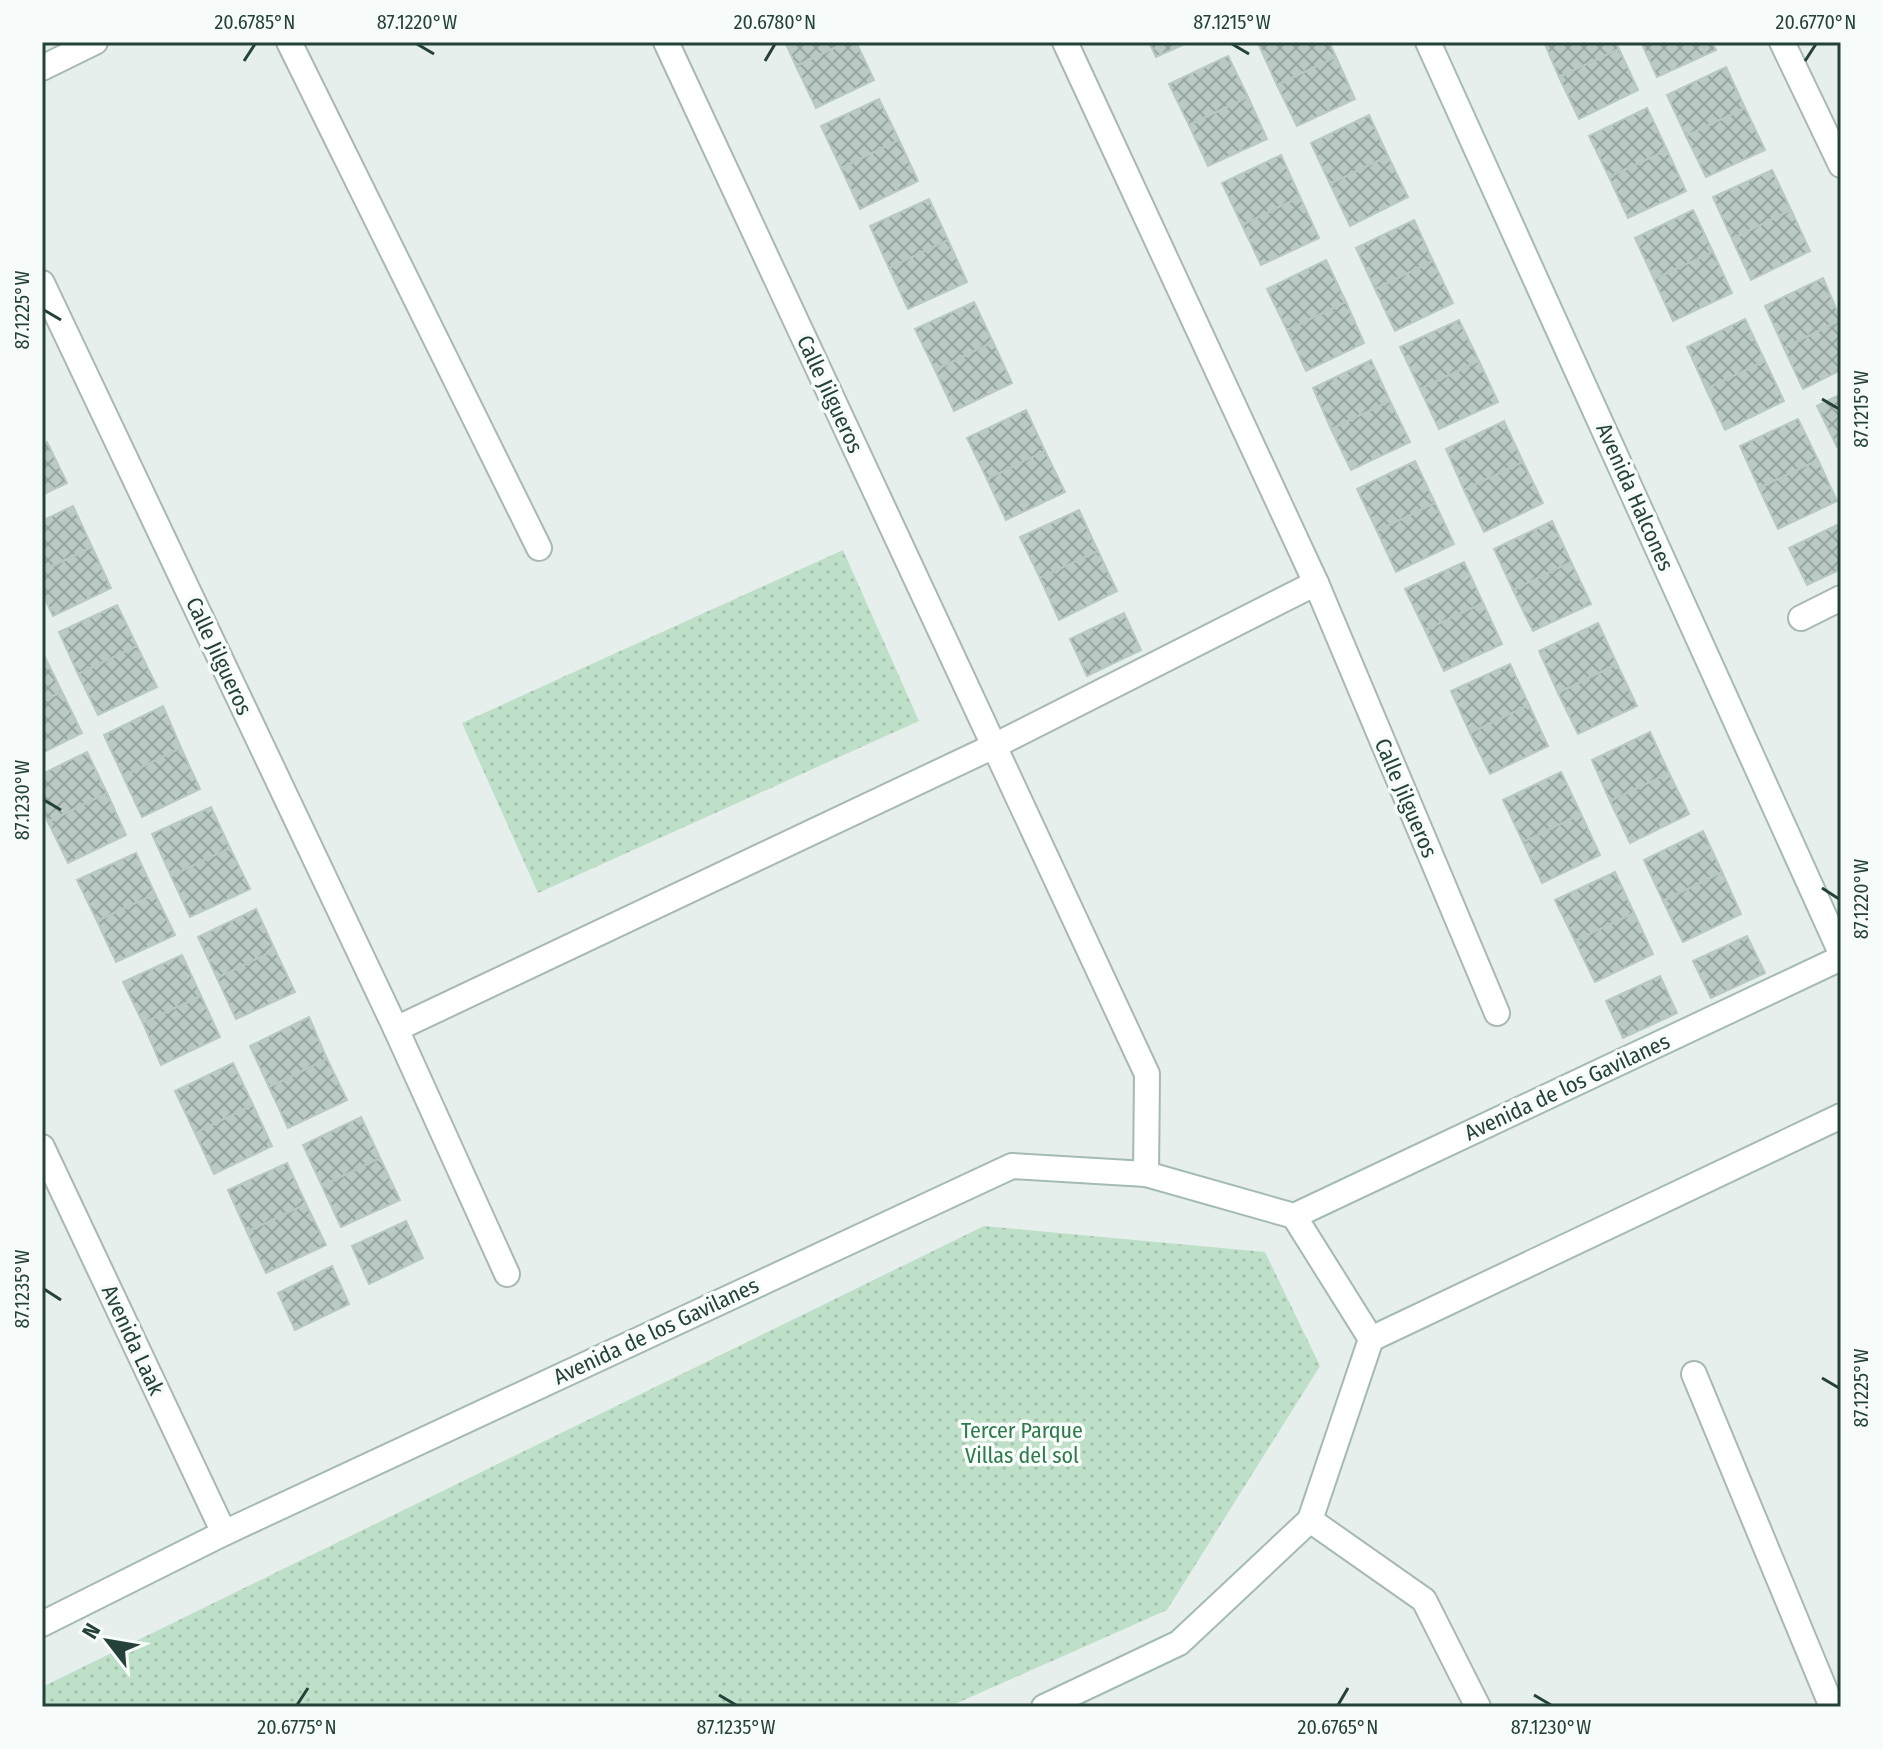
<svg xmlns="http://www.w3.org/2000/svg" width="1883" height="1749" viewBox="0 0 1883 1749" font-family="'Fira Sans Condensed',sans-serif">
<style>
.grass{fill:url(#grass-dots)}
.building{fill:url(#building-cross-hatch);stroke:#b8c9c2;stroke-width:2}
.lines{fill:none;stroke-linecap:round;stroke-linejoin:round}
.street-casing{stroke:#a8b8b2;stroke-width:28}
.secondary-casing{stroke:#a4bbb3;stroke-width:28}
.street{stroke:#fff;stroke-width:24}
.secondary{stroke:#fff;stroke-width:24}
.ticks{fill:none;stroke:#24423a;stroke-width:3}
.labels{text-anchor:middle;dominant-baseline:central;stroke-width:7;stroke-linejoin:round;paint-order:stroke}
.street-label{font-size:22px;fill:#24423a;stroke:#f7fbf9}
.park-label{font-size:22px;fill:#2d7a4b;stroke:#f7fbf9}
.neatline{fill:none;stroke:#24423a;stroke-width:3}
.ticks-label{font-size:20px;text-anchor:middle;fill:#24423a}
</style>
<defs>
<pattern id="grass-dots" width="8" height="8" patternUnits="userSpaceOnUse" patternTransform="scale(2)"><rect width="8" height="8" fill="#bfe0c8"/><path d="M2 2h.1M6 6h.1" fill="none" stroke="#a4c1ad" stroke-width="1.8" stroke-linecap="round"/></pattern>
<pattern id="building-cross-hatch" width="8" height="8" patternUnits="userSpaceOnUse" patternTransform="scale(2)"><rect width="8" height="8" fill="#bbcac4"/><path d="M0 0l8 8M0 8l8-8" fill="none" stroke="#98a6a0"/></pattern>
</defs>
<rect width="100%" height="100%" fill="#e6efeb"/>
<g class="grass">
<path d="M 843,550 L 919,721 L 538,893 L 462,723 Z"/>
<path d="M 984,1226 L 1265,1252 L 1320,1366 L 1167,1610 L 948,1707 L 42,1707 L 42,1687 Z"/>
</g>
<g class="building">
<path d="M 785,42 L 847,42 L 796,66 Z"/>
<path d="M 847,42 L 856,42 L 874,80 L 816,108 L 796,66 Z"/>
<path d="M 1149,42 L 1189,42 L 1156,57 Z"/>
<path d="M 1329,42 L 1336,57 L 1277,85 L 1258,43 Z"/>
<path d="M 1544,42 L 1615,42 L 1619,49 L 1559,77 Z"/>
<path d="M 1641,42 L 1712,42 L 1716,50 L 1657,77 Z"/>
<path d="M 1619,49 L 1638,90 L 1579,119 L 1559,77 Z"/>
<path d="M 1228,56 L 1248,97 L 1189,125 L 1169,84 Z"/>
<path d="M 1336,57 L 1355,99 L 1297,126 L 1277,85 Z"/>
<path d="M 1726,67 L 1745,108 L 1686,136 L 1667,95 Z"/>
<path d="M 1248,97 L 1267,139 L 1208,166 L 1189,125 Z"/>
<path d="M 879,99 L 899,140 L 841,168 L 821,126 Z"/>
<path d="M 1647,108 L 1667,150 L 1609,177 L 1589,136 Z"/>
<path d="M 1745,108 L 1765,150 L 1706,177 L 1686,136 Z"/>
<path d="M 1369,115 L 1388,156 L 1330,184 L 1311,143 Z"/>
<path d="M 899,140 L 918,181 L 860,209 L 841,168 Z"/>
<path d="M 1667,150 L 1686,191 L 1628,218 L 1609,177 Z"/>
<path d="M 1281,155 L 1300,197 L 1242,225 L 1222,183 Z"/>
<path d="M 1388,156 L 1408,197 L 1350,226 L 1330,184 Z"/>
<path d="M 1772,170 L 1791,210 L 1732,239 L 1713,197 Z"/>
<path d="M 1300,197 L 1319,238 L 1261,265 L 1242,225 Z"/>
<path d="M 929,199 L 948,240 L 889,268 L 870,226 Z"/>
<path d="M 1693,210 L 1713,252 L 1654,279 L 1635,238 Z"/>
<path d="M 1791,210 L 1810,251 L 1751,280 L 1732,239 Z"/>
<path d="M 1414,220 L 1433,261 L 1375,289 L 1356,248 Z"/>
<path d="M 948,240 L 967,282 L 908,309 L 889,268 Z"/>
<path d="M 1713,252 L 1732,293 L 1673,321 L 1654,279 Z"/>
<path d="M 1326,260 L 1346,302 L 1287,330 L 1267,289 Z"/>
<path d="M 1433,261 L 1453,303 L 1395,331 L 1375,289 Z"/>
<path d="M 1823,278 L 1841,320 L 1784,348 L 1765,306 Z"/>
<path d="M 974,302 L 993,342 L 935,370 L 915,329 Z"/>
<path d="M 1346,302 L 1364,343 L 1306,371 L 1287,330 Z"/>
<path d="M 1745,319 L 1765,361 L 1706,389 L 1687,347 Z"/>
<path d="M 1459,320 L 1479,361 L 1420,389 L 1400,347 Z"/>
<path d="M 1841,320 L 1841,370 L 1803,389 L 1784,348 Z"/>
<path d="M 993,342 L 1012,383 L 954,411 L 935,370 Z"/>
<path d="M 1371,360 L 1390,401 L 1331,429 L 1313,388 Z"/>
<path d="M 1479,361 L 1498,402 L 1439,429 L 1420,389 Z"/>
<path d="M 1765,361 L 1784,401 L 1725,430 L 1706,389 Z"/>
<path d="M 1841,394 L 1841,445 L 1837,447 L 1817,406 Z"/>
<path d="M 1390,401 L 1410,442 L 1351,470 L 1331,429 Z"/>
<path d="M 1026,410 L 1045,451 L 987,479 L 967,438 Z"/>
<path d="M 1798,419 L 1818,460 L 1759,488 L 1740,446 Z"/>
<path d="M 1504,421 L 1523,462 L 1464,490 L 1446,449 Z"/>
<path d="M 47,442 L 67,483 L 42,495 L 42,444 Z"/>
<path d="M 1045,451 L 1065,492 L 1006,520 L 987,479 Z"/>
<path d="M 1818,460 L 1837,501 L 1778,529 L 1759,488 Z"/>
<path d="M 1415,461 L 1435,503 L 1377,531 L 1357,489 Z"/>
<path d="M 1523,462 L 1543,503 L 1484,532 L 1464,490 Z"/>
<path d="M 1435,503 L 1454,544 L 1396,572 L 1377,531 Z"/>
<path d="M 73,506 L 92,547 L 42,571 L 42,521 Z"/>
<path d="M 1079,510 L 1098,551 L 1040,578 L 1020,537 Z"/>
<path d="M 1552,521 L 1571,562 L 1513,590 L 1494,549 Z"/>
<path d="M 1841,523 L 1841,569 L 1807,585 L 1789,548 Z"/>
<path d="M 92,547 L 111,588 L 53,616 L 42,593 L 42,571 Z"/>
<path d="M 1098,551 L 1117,591 L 1059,620 L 1040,578 Z"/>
<path d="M 1464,562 L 1483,603 L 1425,630 L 1405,589 Z"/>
<path d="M 1571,562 L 1591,604 L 1533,631 L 1513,590 Z"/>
<path d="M 1483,603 L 1502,644 L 1444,671 L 1425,630 Z"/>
<path d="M 117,605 L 137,646 L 78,674 L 59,632 Z"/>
<path d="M 1124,613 L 1141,650 L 1087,676 L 1070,639 Z"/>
<path d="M 1598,623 L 1617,664 L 1558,693 L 1539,651 Z"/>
<path d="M 137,646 L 157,687 L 98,715 L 78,674 Z"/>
<path d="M 42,651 L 62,692 L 42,701 Z"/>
<path d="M 1510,664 L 1529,705 L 1470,733 L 1451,691 Z"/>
<path d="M 1617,664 L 1637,706 L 1578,734 L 1558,693 Z"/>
<path d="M 62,692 L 82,733 L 42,753 L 42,701 Z"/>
<path d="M 1529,705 L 1548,746 L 1490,774 L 1470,733 Z"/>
<path d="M 163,706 L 181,748 L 123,776 L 104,735 Z"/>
<path d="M 1650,732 L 1669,773 L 1610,801 L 1592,760 Z"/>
<path d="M 181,748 L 200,789 L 142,817 L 123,776 Z"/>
<path d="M 87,752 L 107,793 L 48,822 L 42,808 L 42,774 Z"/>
<path d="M 1561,772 L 1581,814 L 1523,842 L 1503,800 Z"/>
<path d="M 1669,773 L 1689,814 L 1630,843 L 1610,801 Z"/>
<path d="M 107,793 L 126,835 L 68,863 L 48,822 Z"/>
<path d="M 211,807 L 230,848 L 171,876 L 152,834 Z"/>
<path d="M 1581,814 L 1600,855 L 1542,883 L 1523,842 Z"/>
<path d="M 1703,831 L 1722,872 L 1663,901 L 1644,860 Z"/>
<path d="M 230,848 L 250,889 L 190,917 L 171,876 Z"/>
<path d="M 136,853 L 155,894 L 97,921 L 77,880 Z"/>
<path d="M 1615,872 L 1634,913 L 1575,941 L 1555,900 Z"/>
<path d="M 1722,872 L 1741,914 L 1683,942 L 1663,901 Z"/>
<path d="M 155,894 L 175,935 L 116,962 L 97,921 Z"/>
<path d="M 256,909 L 275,950 L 217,978 L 198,937 Z"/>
<path d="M 1634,913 L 1653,954 L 1595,982 L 1575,941 Z"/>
<path d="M 1747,936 L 1765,973 L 1711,998 L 1693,961 Z"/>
<path d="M 275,950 L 295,992 L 236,1019 L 217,978 Z"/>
<path d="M 182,955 L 201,996 L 143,1023 L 123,982 Z"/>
<path d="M 1660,976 L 1677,1013 L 1623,1038 L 1606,1001 Z"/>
<path d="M 201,996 L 220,1037 L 161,1065 L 143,1023 Z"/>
<path d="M 309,1017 L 327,1059 L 269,1087 L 250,1046 Z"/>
<path d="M 327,1059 L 347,1100 L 288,1128 L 269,1087 Z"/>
<path d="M 233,1063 L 253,1105 L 195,1133 L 175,1091 Z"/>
<path d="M 253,1105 L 272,1146 L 214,1174 L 195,1133 Z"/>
<path d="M 361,1117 L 380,1158 L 322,1186 L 303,1145 Z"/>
<path d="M 380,1158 L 400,1200 L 341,1227 L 322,1186 Z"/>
<path d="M 287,1163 L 306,1204 L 247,1232 L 228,1190 Z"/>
<path d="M 306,1204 L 326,1245 L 266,1273 L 247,1232 Z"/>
<path d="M 406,1221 L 423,1258 L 369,1284 L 352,1246 Z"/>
<path d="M 332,1266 L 349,1304 L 295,1330 L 278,1293 Z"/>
</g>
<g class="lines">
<defs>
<g id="street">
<path d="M 289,42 L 539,548"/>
<path d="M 666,42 L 1147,1074 L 1146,1174"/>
<path d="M 1065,42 L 1316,583 L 1497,1013"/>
<path d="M 1782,42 L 1841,165"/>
<path d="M 42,68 L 95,42"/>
<path d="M 42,283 L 396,1029 L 507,1274"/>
<path d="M 1801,618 L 1841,598"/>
<path d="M 396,1029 L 994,746 L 1316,583"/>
<path d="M 42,1147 L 224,1533"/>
<path d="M 1694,1374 L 1832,1707"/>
<path d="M 1310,1520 L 1424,1600 L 1478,1707"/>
</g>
<g id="secondary">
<path d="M 1428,42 L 1841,953"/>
<path d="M 1294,1216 L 1371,1339"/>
<path d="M 42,1624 L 224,1533 L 1012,1166 L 1146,1174 L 1294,1216 L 1841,958"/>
<path d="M 1044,1707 L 1179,1643 L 1310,1520 L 1371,1339 L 1841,1116"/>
</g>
</defs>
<use href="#street" class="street-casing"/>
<use href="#secondary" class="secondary-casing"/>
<use href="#street" class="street"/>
<use href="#secondary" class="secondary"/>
</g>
<path class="ticks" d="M 417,44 L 434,54M 1232,44 L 1249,54M 244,61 L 255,44M 765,61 L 775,44M 1805,61 L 1816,44M 44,310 L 61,320M 1822,399 L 1839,409M 44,800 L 61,810M 1822,888 L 1839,899M 44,1289 L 61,1300M 1822,1378 L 1839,1388M 719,1695 L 736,1705M 1534,1695 L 1551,1705M 297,1705 L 308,1688M 1338,1705 L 1348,1688"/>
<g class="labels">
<g class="street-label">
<text transform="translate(830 394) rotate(65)">Calle Jilgueros</text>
<text transform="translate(1635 497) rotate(66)">Avenida Halcones</text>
<text transform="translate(219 656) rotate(65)">Calle Jilgueros</text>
<text transform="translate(1406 798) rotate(67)">Calle Jilgueros</text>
<text transform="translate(1567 1087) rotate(-25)">Avenida de los Gavilanes</text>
<text transform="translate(656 1331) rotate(-25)">Avenida de los Gavilanes</text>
<text transform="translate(133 1340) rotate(65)">Avenida Laak</text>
</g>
<g class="park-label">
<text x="1022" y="1430">Tercer Parque<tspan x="1022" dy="25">Villas del sol</tspan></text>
</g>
</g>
<rect width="1883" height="1749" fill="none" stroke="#f7fbf9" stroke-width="88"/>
<g transform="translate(108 1641) rotate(301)" stroke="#f7fbf9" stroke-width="6" paint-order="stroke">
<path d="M0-6L14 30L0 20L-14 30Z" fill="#24423a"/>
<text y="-12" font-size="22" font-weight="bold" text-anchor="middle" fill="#24423a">N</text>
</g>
<rect x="44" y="44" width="1795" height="1661" class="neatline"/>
<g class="ticks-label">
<text x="255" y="29">20.6785°N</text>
<text x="417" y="29">87.1220°W</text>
<text x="775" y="29">20.6780°N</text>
<text x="1232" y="29">87.1215°W</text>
<text x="1816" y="29">20.6770°N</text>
<text transform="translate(22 310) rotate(-90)" y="7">87.1225°W</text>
<text transform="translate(1861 409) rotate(-90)" y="7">87.1215°W</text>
<text transform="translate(22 800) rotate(-90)" y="7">87.1230°W</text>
<text transform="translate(1861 899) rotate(-90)" y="7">87.1220°W</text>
<text transform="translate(22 1289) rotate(-90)" y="7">87.1235°W</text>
<text transform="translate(1861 1388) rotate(-90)" y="7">87.1225°W</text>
<text x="297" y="1734">20.6775°N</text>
<text x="736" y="1734">87.1235°W</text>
<text x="1338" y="1734">20.6765°N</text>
<text x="1551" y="1734">87.1230°W</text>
</g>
</svg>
